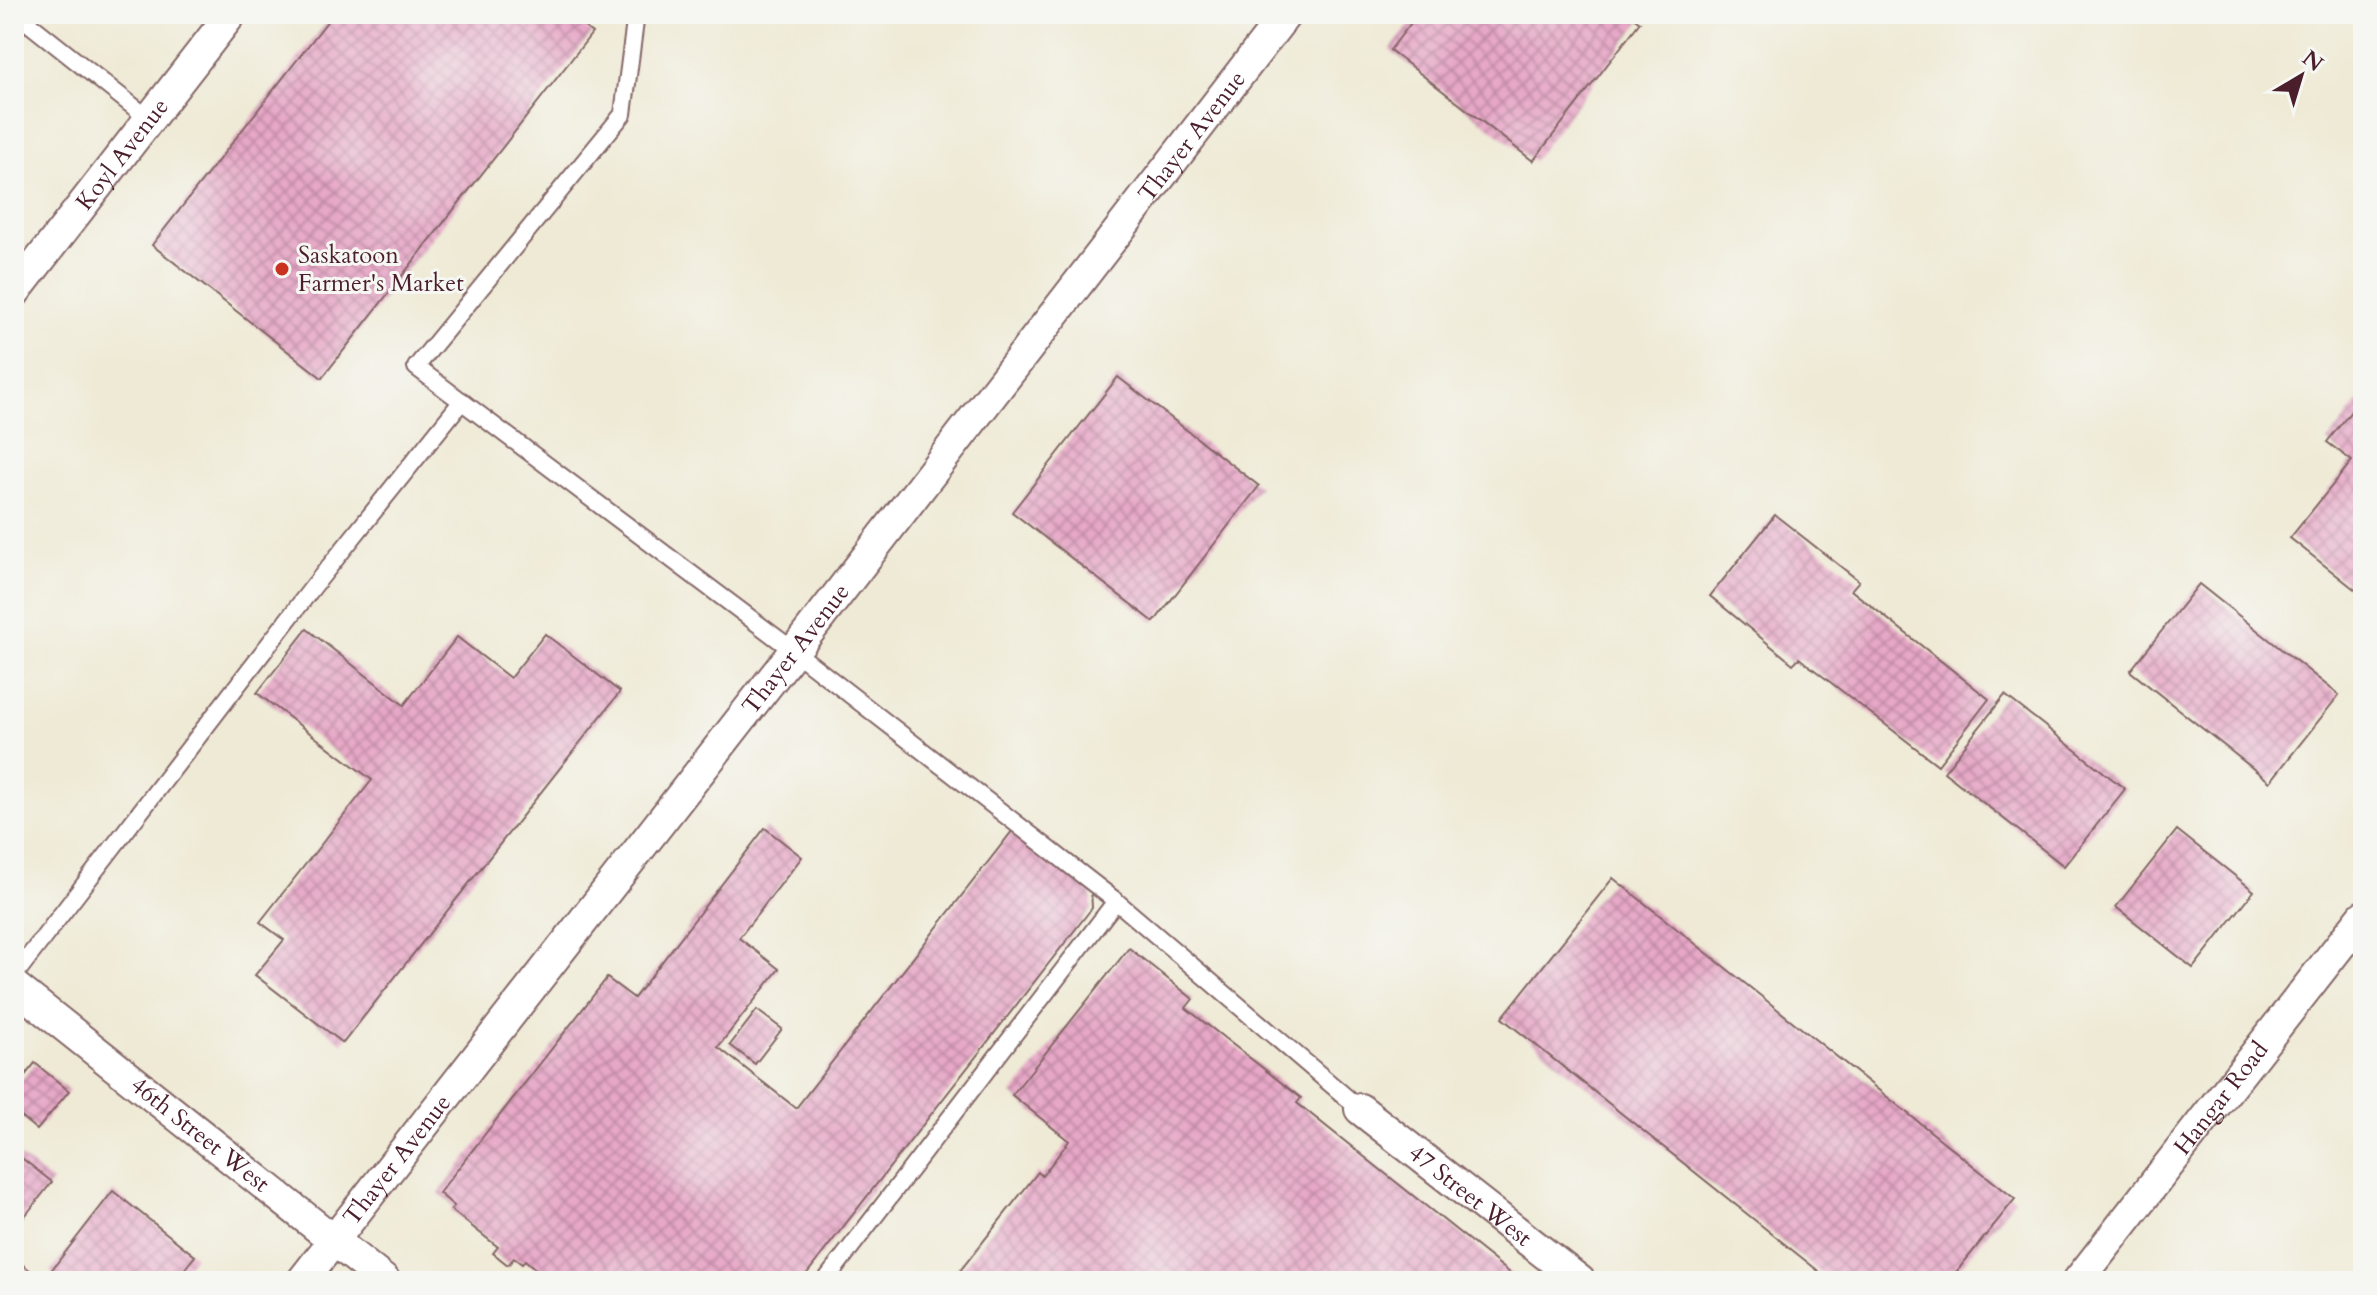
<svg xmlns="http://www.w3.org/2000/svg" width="2377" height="1295" viewBox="0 0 2377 1295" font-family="Cardo,serif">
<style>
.building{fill:url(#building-cross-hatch)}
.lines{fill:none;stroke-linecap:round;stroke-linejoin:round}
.service-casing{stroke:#846666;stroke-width:20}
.minor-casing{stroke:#846666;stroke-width:34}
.service{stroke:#fff;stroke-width:16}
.minor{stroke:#fff;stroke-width:30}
.poi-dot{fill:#c8321e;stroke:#f6f6f2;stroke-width:3}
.labels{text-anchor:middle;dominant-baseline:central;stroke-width:6;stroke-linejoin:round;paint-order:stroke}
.street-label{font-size:24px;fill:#4a1f2b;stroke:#f6f6f2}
.poi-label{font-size:24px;fill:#4a1f2b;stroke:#f6f6f2;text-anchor:start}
</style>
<defs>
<pattern id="building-cross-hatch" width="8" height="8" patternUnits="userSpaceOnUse" patternTransform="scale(2)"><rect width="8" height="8" fill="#e7a8c7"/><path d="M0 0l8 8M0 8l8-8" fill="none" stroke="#bd88a2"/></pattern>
</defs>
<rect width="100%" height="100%" fill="#f6f6f2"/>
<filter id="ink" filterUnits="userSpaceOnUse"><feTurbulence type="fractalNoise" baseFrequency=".0125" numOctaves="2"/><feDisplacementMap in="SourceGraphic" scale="16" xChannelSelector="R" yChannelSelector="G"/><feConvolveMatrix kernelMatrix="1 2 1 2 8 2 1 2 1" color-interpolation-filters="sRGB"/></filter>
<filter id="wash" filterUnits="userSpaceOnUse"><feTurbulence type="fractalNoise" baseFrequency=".006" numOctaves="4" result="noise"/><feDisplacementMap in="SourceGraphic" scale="32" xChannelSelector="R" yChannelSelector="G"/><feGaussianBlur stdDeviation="1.8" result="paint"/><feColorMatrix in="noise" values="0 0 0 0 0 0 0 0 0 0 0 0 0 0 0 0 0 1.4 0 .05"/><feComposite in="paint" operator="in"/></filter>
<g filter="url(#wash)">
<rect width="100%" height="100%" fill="#efead5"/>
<g id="blocks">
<g class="building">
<path d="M 333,14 L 568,14 L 592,33 L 322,378 L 152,245 Z"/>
<path d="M 1418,14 L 1629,14 L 1640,22 L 1533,161 L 1390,50 Z"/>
<path d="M 14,24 L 25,32 L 14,46 Z"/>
<path d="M 1118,377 L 1259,486 L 1154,622 L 1012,512 Z"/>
<path d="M 2363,396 L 2363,596 L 2290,538 L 2352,461 L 2327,442 Z"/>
<path d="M 1775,515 L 1859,581 L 1851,590 L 1989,699 L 1938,765 L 1799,658 L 1793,664 L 1710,596 Z"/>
<path d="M 2199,584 L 2339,695 L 2270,782 L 2130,671 Z"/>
<path d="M 307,629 L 404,705 L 457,637 L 510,678 L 545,634 L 620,692 L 343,1043 L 255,975 L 284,940 L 260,922 L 372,780 L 257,693 Z"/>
<path d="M 2005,695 L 2125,789 L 2064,866 L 1944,772 Z"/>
<path d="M 765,828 L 802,857 L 739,938 L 779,969 L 718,1047 L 796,1108 L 1013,830 L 1091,889 L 1092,908 L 801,1281 L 534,1281 L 540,1273 L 525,1260 L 522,1264 L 514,1258 L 508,1265 L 493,1253 L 498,1247 L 451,1210 L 454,1206 L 439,1193 L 607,978 L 634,998 Z"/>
<path d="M 2177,830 L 2254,891 L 2193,968 L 2116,907 Z"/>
<path d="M 1613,878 L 2015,1199 L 1949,1281 L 1831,1281 L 1502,1018 Z"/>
<path d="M 1129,948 L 1193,999 L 1186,1008 L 1301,1098 L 1297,1103 L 1520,1281 L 952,1281 L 1038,1172 L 1042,1176 L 1069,1141 L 1012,1095 Z"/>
<path d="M 757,1010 L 782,1029 L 755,1064 L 730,1045 Z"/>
<path d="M 35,1063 L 69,1091 L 37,1130 L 14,1111 L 14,1089 Z"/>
<path d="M 14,1152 L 52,1182 L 21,1221 L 14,1216 Z"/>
<path d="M 113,1191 L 195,1256 L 175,1281 L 62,1281 L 50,1272 Z"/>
<path d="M 14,1258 L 44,1281 L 14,1281 Z"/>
</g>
</g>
</g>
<g filter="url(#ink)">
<use href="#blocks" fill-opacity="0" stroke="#846666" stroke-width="2"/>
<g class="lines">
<defs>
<g id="service">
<path d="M 17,14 L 149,119"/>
<path d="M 636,14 L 623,114 L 416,367 L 794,651 L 1116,901 L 1360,1109"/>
<path d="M 14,976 L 313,587 L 462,401"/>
<path d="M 825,1281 L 1116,901"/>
</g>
<g id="minor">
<path id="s1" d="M 14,293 L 231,14"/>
<path id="s2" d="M 14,986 L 385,1281"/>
<path id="s3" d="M 1360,1109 L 1580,1281"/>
<path id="s4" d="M 302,1281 L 805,637 L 1286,14"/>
<path id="s5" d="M 2078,1281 L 2363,916"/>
</g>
</defs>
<use href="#service" class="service-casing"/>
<use href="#minor" class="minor-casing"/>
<use href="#service" class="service"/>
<use href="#minor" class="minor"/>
</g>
</g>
<circle class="poi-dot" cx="282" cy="269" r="8"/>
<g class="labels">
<g class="street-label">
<text stroke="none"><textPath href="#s4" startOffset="1450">Thayer Avenue</textPath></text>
<text stroke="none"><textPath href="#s1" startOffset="176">Koyl Avenue</textPath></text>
<text stroke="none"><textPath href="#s4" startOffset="802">Thayer Avenue</textPath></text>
<text stroke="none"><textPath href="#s5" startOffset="232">Hangar Road</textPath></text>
<text stroke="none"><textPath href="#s2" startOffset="238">46th Street West</textPath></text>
<text stroke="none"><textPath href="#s4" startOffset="154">Thayer Avenue</textPath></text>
<text stroke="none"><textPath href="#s3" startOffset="140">47 Street West</textPath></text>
</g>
<g class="poi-label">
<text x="298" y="255">Saskatoon<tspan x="298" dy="28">Farmer's Market</tspan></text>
</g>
</g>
<rect width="2377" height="1295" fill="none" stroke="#f6f6f2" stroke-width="48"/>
<g transform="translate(2301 76) rotate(38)" stroke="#f6f6f2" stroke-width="6" paint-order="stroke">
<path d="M0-6L14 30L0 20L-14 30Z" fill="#4a1f2b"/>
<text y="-12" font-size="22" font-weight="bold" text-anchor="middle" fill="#4a1f2b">N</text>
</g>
</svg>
